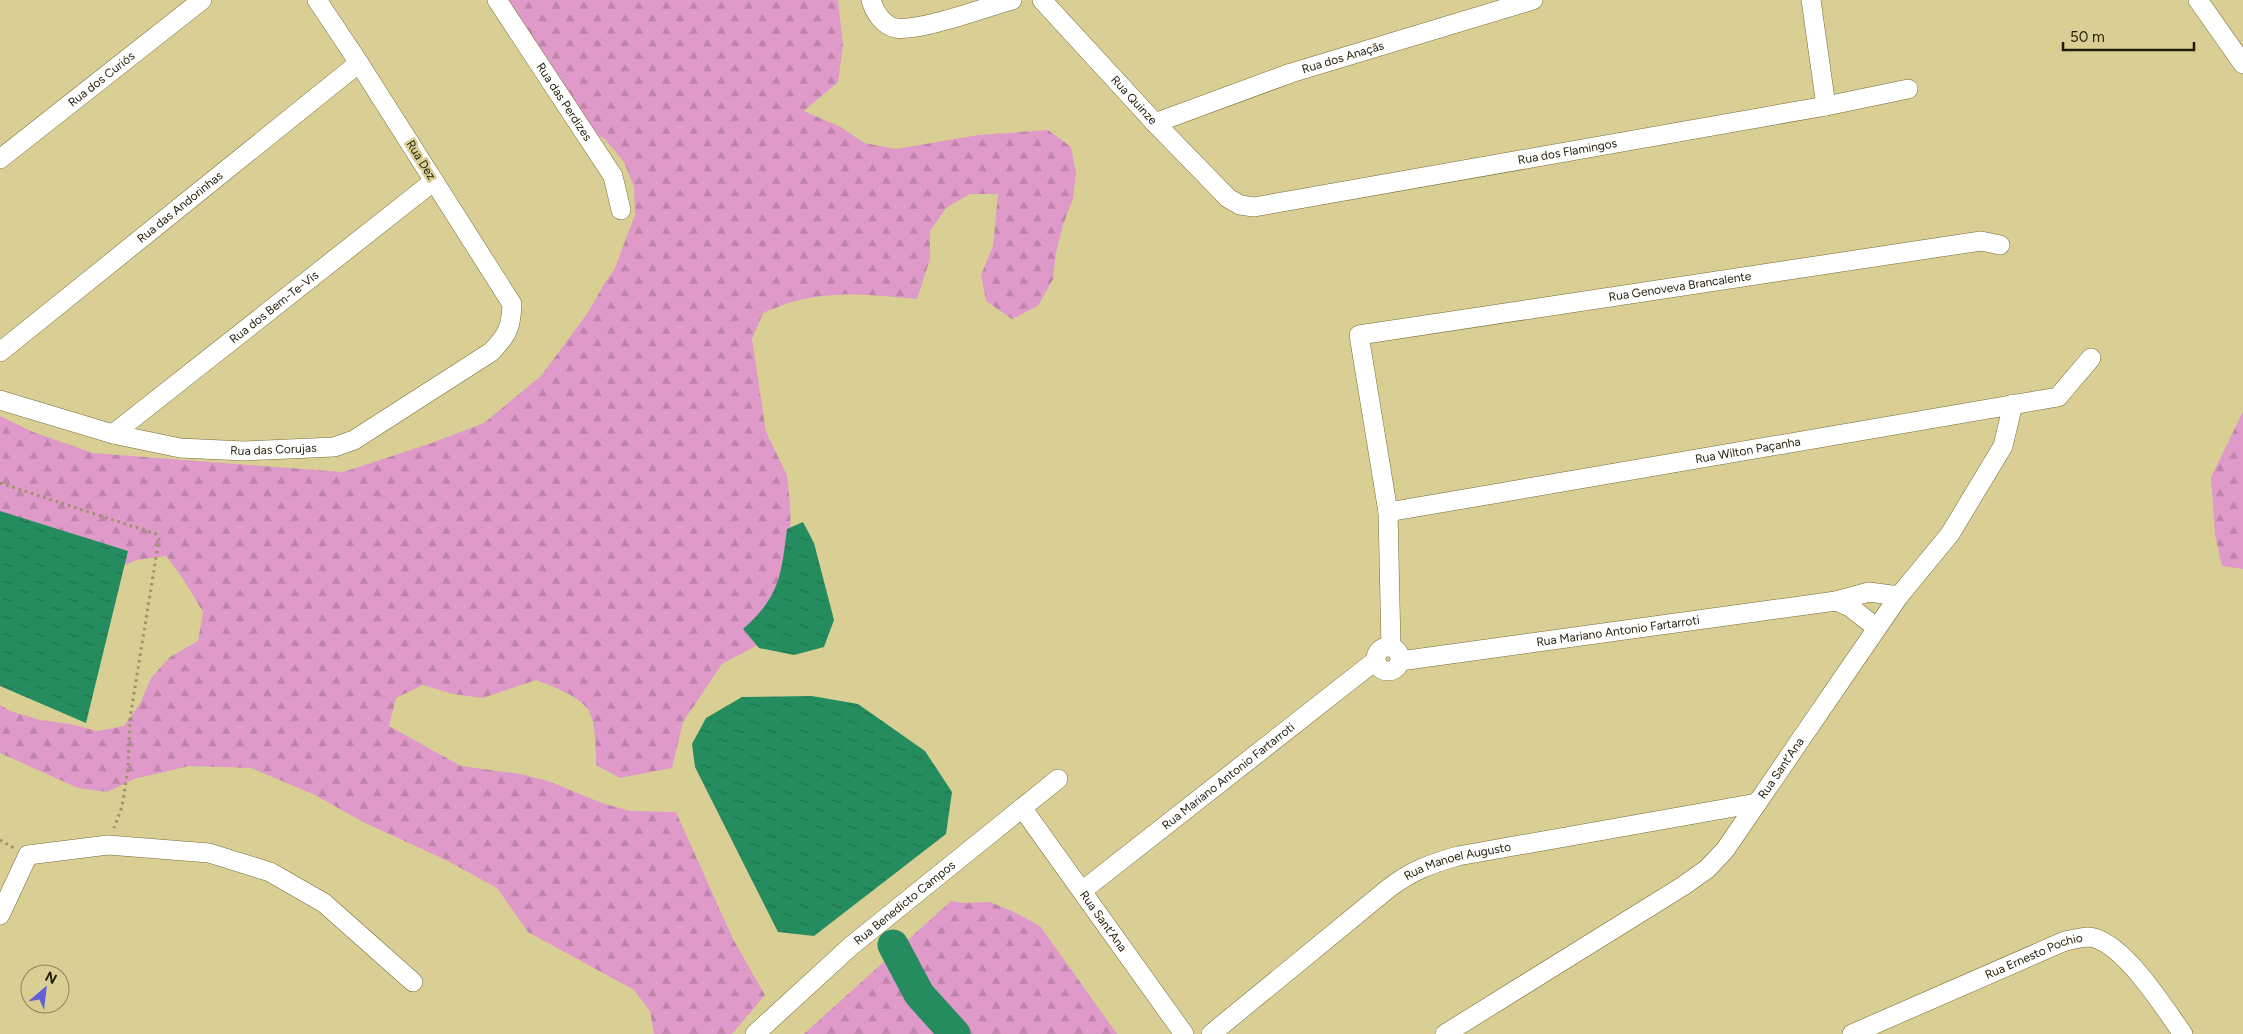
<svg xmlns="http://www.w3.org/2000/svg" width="2243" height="1034" viewBox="0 0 2243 1034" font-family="Figtree,sans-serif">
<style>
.forest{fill:url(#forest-firs)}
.water{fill:url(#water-ripples)}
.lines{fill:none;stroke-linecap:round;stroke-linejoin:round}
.river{stroke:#248c5e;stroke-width:31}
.street-casing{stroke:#766c35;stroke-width:20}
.path{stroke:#9c9466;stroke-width:3;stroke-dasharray:2.5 4;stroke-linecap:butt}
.street{stroke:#fff;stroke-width:19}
.labels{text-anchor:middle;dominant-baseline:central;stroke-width:5;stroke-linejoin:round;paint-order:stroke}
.street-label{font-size:12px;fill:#201c06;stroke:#d9cf95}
</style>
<defs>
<pattern id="forest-firs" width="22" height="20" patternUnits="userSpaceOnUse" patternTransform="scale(1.25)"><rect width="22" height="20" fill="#df9ac9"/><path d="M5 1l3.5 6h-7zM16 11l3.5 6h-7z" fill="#bf84ab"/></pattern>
<pattern id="water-ripples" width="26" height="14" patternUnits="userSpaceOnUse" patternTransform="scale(1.25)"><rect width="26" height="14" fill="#248c5e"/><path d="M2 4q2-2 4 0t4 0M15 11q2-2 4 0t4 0" fill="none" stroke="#1f724c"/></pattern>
</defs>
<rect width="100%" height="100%" fill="#d9cf95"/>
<g class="forest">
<path d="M 496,0 L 838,0 L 843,45 L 838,82 L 804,111 L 841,127 L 864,143 L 896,149 L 978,135 L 1048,130 L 1071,147 L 1076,173 L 1073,199 L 1063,225 L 1056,253 L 1053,279 L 1038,306 L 1012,319 L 986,301 L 981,275 L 993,246 L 998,194 L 970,194 L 946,208 L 930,231 L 930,259 L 917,299 C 876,295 832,290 792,302 C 782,305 772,309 763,313 L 752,339 L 766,432 L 787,475 L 790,504 L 792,580 L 773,637 L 722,664 L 683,722 L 672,768 L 620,778 L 596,765 C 596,751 596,719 587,708 C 575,694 553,687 536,680 L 483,698 L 453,694 L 423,685 L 396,698 L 389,726 L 461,766 L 520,774 L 548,781 L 602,803 L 630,811 L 676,812 L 733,939 L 765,995 L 732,1034 L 654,1034 L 650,1011 L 634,990 L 528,932 L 497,888 L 448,861 L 363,822 L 315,795 L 251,768 L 189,766 L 134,779 L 107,792 L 78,788 L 0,753 L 0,705 L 10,711 L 40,720 L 70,724 L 97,731 L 124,726 L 140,704 L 151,678 L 170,657 L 198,641 L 203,612 L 182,577 L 166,556 L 137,560 L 100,575 L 0,579 L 0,416 L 33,432 L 93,453 L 343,472 L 429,444 L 484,423 L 541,376 L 589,311 L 604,284 L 614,270 L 635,215 L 634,187 L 624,162 L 605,139 L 599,136 Z"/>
<path d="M 2243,412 L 2243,569 L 2222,566 L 2215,535 L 2211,477 Z"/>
<path d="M 951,901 L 962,903 L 990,902 L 1016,913 L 1040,926 L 1117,1034 L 804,1034 Z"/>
</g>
<g class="water">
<path d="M 0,511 L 128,551 L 86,723 L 0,686 Z"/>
<path d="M 803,522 L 814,543 L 834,620 L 824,647 L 794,655 L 759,648 L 743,629 C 780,596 781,576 787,529 Z"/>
<path d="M 812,696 L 858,704 L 925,751 L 952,792 L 946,834 L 814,936 L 778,932 L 695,767 L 692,744 L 706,718 L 742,697 Z"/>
</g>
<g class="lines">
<path class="river" d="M 893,945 L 919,994 L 955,1034"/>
<defs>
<g id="street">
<path id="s1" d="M 497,0 L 613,176 L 621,210"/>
<path d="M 871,0 C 874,11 883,26 896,28 C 919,32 986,7 1012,0"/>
<path id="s2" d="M 1042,0 L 1155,123 L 1228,198 L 1240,205 L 1254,207 L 1826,106 L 1908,89"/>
<path d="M 1811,0 L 1826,106"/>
<path d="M 2198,0 L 2243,64"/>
<path id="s3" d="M 1155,123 L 1291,73 L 1533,0"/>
<path id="s4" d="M 0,159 L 202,0"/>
<path id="s5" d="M 0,352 L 359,63"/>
<path id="s6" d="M 0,400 L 113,434 L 180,448 L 244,451 L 334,447 L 354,440 L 491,352 C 508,335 511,327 512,304 L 359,63 L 317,0"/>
<path id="s7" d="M 113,434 L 434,181"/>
<path id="s8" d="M 1388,512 L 2058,397 L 2091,358"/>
<path d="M 1836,601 L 1850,607 L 1877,628"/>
<circle cx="1388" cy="659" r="12"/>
<path id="s9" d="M 1391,647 L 1388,512 L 1359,335 L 1981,241 L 2000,245"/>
<path id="s10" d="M 1400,661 L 1836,601 L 1869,592 L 1899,596"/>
<path id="s11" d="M 1023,809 L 1184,1034"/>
<path id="s12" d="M 1082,891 L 1375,661"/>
<path d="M 0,915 L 28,855 L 108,845 L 209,853 L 270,872 L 324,903 L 413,982"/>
<path id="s13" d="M 755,1034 L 851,946 L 1058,779"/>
<path id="s14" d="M 1211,1034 L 1389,888 C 1413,870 1430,864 1458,856 L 1757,803"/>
<path id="s15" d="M 1445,1034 L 1683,886 L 1707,869 L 1725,850 L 1899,596 L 1950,534 L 2003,446 L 2013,404"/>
<path id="s16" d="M 1852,1034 L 2065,941 C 2072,940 2081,937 2088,937 C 2122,939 2164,1008 2183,1034"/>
</g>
</defs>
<use href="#street" class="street-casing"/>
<g class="path">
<path d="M 0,483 L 156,534 L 159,539 L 130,718 L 128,768 L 122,807 L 114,828"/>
<path d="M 0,840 L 14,848"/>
</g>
<use href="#street" class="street"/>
</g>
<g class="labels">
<g class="street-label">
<text stroke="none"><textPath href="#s3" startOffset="199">Rua dos Anaçãs</textPath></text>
<text stroke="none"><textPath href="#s4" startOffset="129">Rua dos Curiós</textPath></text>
<text stroke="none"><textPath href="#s2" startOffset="136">Rua Quinze</textPath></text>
<text stroke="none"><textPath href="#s1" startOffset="122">Rua das Perdizes</textPath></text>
<text stroke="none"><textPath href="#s2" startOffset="618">Rua dos Flamingos</textPath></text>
<text transform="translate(421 160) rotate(58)">Rua Dez</text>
<text stroke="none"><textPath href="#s5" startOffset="231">Rua das Andorinhas</textPath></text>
<text stroke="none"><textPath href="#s9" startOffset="639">Rua Genoveva Brancalente</textPath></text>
<text stroke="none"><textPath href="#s7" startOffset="205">Rua dos Bem-Te-Vis</textPath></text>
<text stroke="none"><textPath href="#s6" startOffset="280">Rua das Corujas</textPath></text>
<text stroke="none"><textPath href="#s8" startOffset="365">Rua Wilton Paçanha</textPath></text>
<text stroke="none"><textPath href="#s10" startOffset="220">Rua Mariano Antonio Fartarroti</textPath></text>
<text stroke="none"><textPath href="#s15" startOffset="435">Rua Sant’Ana</textPath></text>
<text stroke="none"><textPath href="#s12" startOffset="186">Rua Mariano Antonio Fartarroti</textPath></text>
<text stroke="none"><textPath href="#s14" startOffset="305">Rua Manoel Augusto</textPath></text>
<text stroke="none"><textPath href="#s13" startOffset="199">Rua Benedicto Campos</textPath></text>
<text stroke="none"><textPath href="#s11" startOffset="138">Rua Sant’Ana</textPath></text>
<text stroke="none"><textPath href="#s16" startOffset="198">Rua Ernesto Pochio</textPath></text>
</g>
</g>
<g transform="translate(45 989) rotate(28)"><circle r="24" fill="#d9cf95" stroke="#8f875c"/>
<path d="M0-4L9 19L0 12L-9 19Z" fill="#6160d9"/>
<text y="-8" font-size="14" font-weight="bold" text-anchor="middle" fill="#201c06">N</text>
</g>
<path d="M2063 42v8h131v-8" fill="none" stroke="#201c06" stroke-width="2.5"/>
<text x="2070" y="42" font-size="15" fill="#201c06" stroke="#d9cf95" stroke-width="4" paint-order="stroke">50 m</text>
</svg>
